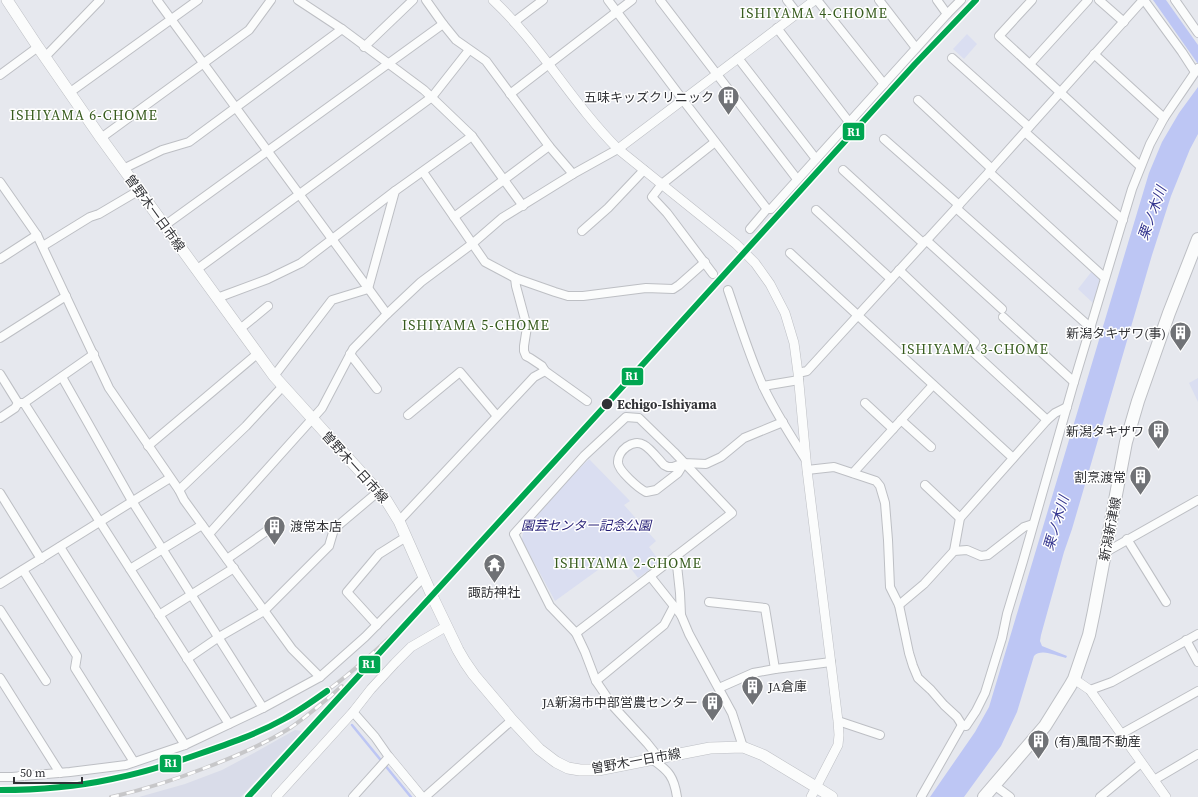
<svg xmlns="http://www.w3.org/2000/svg" width="1198" height="797" viewBox="0 0 1198 797" font-family="'Source Serif 4','Noto Sans JP',serif">
<style>
.built{fill:#d9dce9}
.green{fill:#dadef1}
.water{fill:#bdc6f4}
.lines{fill:none;stroke-linecap:round;stroke-linejoin:round}
.stream{stroke:#bdc6f4;stroke-width:2.5}
.minor-casing{stroke:#bdbfc4;stroke-width:10}
.tertiary-casing{stroke:#bdbfc4;stroke-width:10}
.secondary-casing{stroke:#bdbfc4;stroke-width:12}
.primary-casing{stroke:#bdbfc4;stroke-width:14}
.minor{stroke:#fbfcfc;stroke-width:8}
.tertiary{stroke:#fbfcfc;stroke-width:9}
.secondary{stroke:#fbfcfc;stroke-width:11}
.primary{stroke:#fbfcfc;stroke-width:12}
.rail-casing{stroke:#c7c7c9;stroke-width:4}
.rail{stroke:#fff;stroke-width:2.5;stroke-dasharray:8;stroke-linecap:butt}
.rail-1-casing{stroke:#fff;stroke-width:9}
.rail-1{stroke:#00a651;stroke-width:6}
.stop-dot{fill:#313236;stroke:#fff;stroke-width:1.5}
.labels{text-anchor:middle;dominant-baseline:central;stroke-width:3;stroke-linejoin:round;paint-order:stroke}
.poi-label{font-size:13px;fill:#313236;stroke:#fff;text-anchor:end}
.street-label{font-size:13px;fill:#313236;stroke:#fff}
.stop-label{font-size:13px;font-weight:bold;fill:#313236;stroke:#fff;text-anchor:start}
.park-label{font-size:13px;font-style:italic;fill:#221b74;stroke:#fff}
.neighbourhood-label{font-size:14px;letter-spacing:1px;fill:#365b1d;stroke:#fff}
.water-label{font-size:14px;font-style:italic;fill:#35368f;stroke:#fff}
.line-badge{stroke:#fff;stroke-width:1.5}
.badge-label{font-size:11px;text-anchor:middle;font-weight:bold;fill:#fff}
</style>
<rect width="100%" height="100%" fill="#e6e8ee"/>
<path class="built" d="M 295,730 L 302,731 L 241,797 L 139,797 L 185,784 L 222,770 L 254,753 Z"/>
<g class="green">
<path d="M 967,34 L 977,44 L 964,59 L 953,49 Z"/>
<path d="M 1092,271 L 1099,278 L 1100,282 L 1094,304 L 1078,289 Z"/>
<path d="M 1198,378 L 1198,402 L 1189,383 Z"/>
<path d="M 589,459 L 630,501 L 624,505 L 656,541 L 649,547 L 660,562 L 638,578 L 620,554 L 555,601 L 522,540 L 523,531 L 573,475 Z"/>
</g>
<g class="water">
<path d="M 1153,0 L 1166,0 L 1198,45 L 1198,64 Z"/>
<path d="M 1198,87 L 1198,134 L 1190,149 L 1171,196 L 1152,255 L 1072,529 L 1064,552 L 1041,635 L 1040,641 L 1042,646 L 1067,656 L 1066,658 C 1057,656 1041,648 1034,656 L 1017,712 L 1001,746 L 964,797 L 930,797 L 975,732 L 989,707 L 1149,173 L 1162,142 L 1179,113 Z"/>
</g>
<g class="lines">
<path class="stream" d="M 352,725 L 411,797"/>
<defs>
<g id="minor">
<path d="M 157,0 L 387,314"/>
<path d="M 298,0 L 342,29 L 424,90 L 472,136 L 523,206"/>
<path d="M 426,0 L 443,24 L 456,40 L 486,61 L 549,146 L 573,174"/>
<path d="M 608,0 L 683,100 L 767,209"/>
<path d="M 660,0 L 797,179"/>
<path d="M 787,0 L 797,13"/>
<path d="M 817,0 L 884,84"/>
<path d="M 879,0 L 916,48"/>
<path d="M 937,0 L 947,14"/>
<path d="M 1032,0 L 999,36 L 1140,166"/>
<path d="M 1099,0 L 1124,22"/>
<path d="M 1144,0 L 1182,52 L 1195,72"/>
<path d="M 1175,0 L 1198,33"/>
<path d="M 514,22 L 543,0"/>
<path d="M 777,28 L 849,122"/>
<path d="M 364,47 L 413,0"/>
<path d="M 1094,54 L 1164,118"/>
<path d="M 45,57 L 100,0"/>
<path d="M 738,58 L 816,159"/>
<path d="M 952,58 L 1029,127"/>
<path d="M 1030,64 L 1088,0"/>
<path d="M 0,75 L 38,47"/>
<path d="M 69,93 L 198,0"/>
<path d="M 510,94 L 632,0"/>
<path d="M 918,100 L 992,169"/>
<path d="M 1025,132 L 1123,220"/>
<path d="M 101,138 L 249,30 L 271,0"/>
<path d="M 884,139 L 959,205"/>
<path d="M 123,169 L 162,150 L 189,142 L 342,29"/>
<path d="M 843,170 L 923,243"/>
<path d="M 423,172 L 485,262 L 515,278 L 555,292 L 568,296 L 583,296 L 646,288 L 673,289 L 679,285 L 705,262"/>
<path d="M 989,172 L 1105,278"/>
<path d="M 0,182 L 37,235 L 109,388 L 179,490 L 184,500 L 292,649 L 320,677 L 365,637 L 424,577"/>
<path d="M 956,208 L 1091,328"/>
<path d="M 816,210 L 891,279"/>
<path d="M 454,217 L 549,146"/>
<path d="M 164,226 L 443,24"/>
<path d="M 750,229 L 767,209 L 771,209 L 947,14 L 961,0"/>
<path d="M 582,231 L 608,208 L 644,170"/>
<path d="M 926,240 L 1002,309"/>
<path d="M 43,246 L 90,217 L 99,214 L 138,191"/>
<path d="M 790,253 L 1013,458"/>
<path d="M 0,259 L 37,235"/>
<path d="M 196,270 L 432,97 L 469,50"/>
<path d="M 899,270 L 975,342 L 970,349 L 1047,420"/>
<path d="M 713,274 L 667,213 L 652,197 L 662,184 L 715,142"/>
<path d="M 515,278 L 516,286 L 527,327 L 524,346 L 524,351 L 526,356 L 530,358 L 542,366 L 545,371 L 587,401"/>
<path d="M 728,290 C 739,322 749,355 763,386 C 775,412 791,436 806,460"/>
<path d="M 217,298 L 268,279 L 301,263 L 395,191"/>
<path d="M 1003,317 L 1074,382"/>
<path d="M 240,329 L 268,306"/>
<path d="M 0,338 L 66,296"/>
<path d="M 350,354 L 377,389"/>
<path d="M 798,373 L 807,371 L 989,172 L 1143,0"/>
<path d="M 0,374 L 18,403"/>
<path d="M 274,376 L 332,300 L 368,289 L 395,191 L 472,136"/>
<path d="M 62,377 L 132,501 L 263,708"/>
<path d="M 763,386 L 799,380"/>
<path d="M 24,403 L 229,724"/>
<path d="M 865,403 L 893,429"/>
<path d="M 408,415 L 460,372 L 497,416"/>
<path d="M 626,417 L 639,418 L 674,452 L 732,513 L 576,633 L 550,606 L 514,534 L 584,456 Z"/>
<path d="M 0,418 L 15,408 L 18,403 L 24,403 L 94,354"/>
<path d="M 901,420 L 931,447"/>
<path d="M 148,446 L 257,354"/>
<path d="M 684,463 L 678,473 L 656,490 L 646,492 C 638,488 619,471 618,463 C 617,451 633,438 644,445 C 650,448 659,460 664,465 L 668,467 L 673,467 L 684,463 L 706,464 L 721,457 L 744,438 L 783,422"/>
<path d="M 807,470 L 834,467 L 876,481 L 880,486 L 885,503 L 888,540 L 890,587 L 899,605 L 909,653 L 913,666 L 918,678 L 931,690 L 944,705 L 957,717 L 962,725"/>
<path d="M 853,473 L 933,385"/>
<path d="M 925,485 L 960,518"/>
<path d="M 179,490 L 246,426 L 283,386"/>
<path d="M 0,493 L 41,559"/>
<path d="M 399,521 L 534,377 L 545,371"/>
<path d="M 209,534 L 322,408 L 353,349 L 387,314 L 421,282 L 472,244 L 502,218 L 573,174 L 618,149"/>
<path d="M 1127,539 L 1166,602"/>
<path d="M 60,547 L 185,745"/>
<path d="M 954,551 L 960,518 L 1047,420 L 1055,413 L 1067,407"/>
<path d="M 1106,552 L 1198,500"/>
<path d="M 676,556 L 680,593 L 681,615"/>
<path d="M 227,559 L 278,523"/>
<path d="M 130,569 L 202,525"/>
<path d="M 23,570 L 77,656 L 75,668 L 134,762"/>
<path d="M 650,576 L 681,615 L 689,634 L 732,713 L 743,747"/>
<path d="M 0,584 L 170,478"/>
<path d="M 709,602 L 765,608 L 775,669"/>
<path d="M 899,605 L 924,584 L 954,551 L 967,550 L 981,556 L 988,555 L 1024,527 L 1033,524"/>
<path d="M 0,610 L 46,681"/>
<path d="M 159,615 L 234,568"/>
<path d="M 377,625 L 347,592 L 379,554 L 406,537"/>
<path d="M 576,633 L 585,652 L 596,681 L 613,706 L 647,743 L 659,758"/>
<path d="M 1186,640 L 1198,662"/>
<path d="M 187,659 L 219,637 L 264,611 L 329,546 L 334,529 L 379,491"/>
<path d="M 0,678 L 60,773"/>
<path d="M 596,681 L 664,625 L 674,606"/>
<path d="M 719,688 L 753,673 L 775,669 L 831,662"/>
<path d="M 1090,690 L 1112,682 L 1198,634"/>
<path d="M 353,712 L 375,737 L 389,757 L 353,797"/>
<path d="M 838,721 L 880,735"/>
<path d="M 1121,734 L 1198,691"/>
<path d="M 653,760 C 669,771 674,777 677,797"/>
<path d="M 0,777 L 12,777 L 70,772 L 126,765 L 185,745 L 263,708 L 320,677"/>
<path d="M 1154,780 L 1198,754"/>
<path d="M 994,785 L 1010,797"/>
<path d="M 425,797 L 512,720"/>
<path d="M 921,797 L 962,725 L 966,726 L 976,711 L 985,693 L 1002,638 L 1007,614 L 1023,561 L 1074,382 L 1132,189 L 1150,144 L 1164,118 L 1198,68"/>
<path d="M 1100,797 L 1141,763"/>
</g>
<g id="tertiary">
<path d="M 493,0 C 540,44 572,103 618,149 L 736,244 L 755,263 L 770,284 L 785,313 L 794,343 L 798,373 L 807,470 L 838,721 L 839,735 L 838,745 L 811,797"/>
<path d="M 618,149 L 815,0"/>
<path d="M 1074,679 L 1090,690 L 1166,797"/>
<path d="M 389,757 L 422,797"/>
<path d="M 276,797 L 353,712 L 371,689 L 395,663 L 411,647 L 447,626"/>
</g>
<path id="secondary" d="M 7,0 L 38,47 L 101,138 L 274,376 L 386,500 L 399,521 L 434,600 L 458,650 L 465,662 L 474,675 L 512,720 L 539,749 L 556,762 L 568,768 L 580,770 L 598,770 L 710,748 L 743,747 L 763,755 L 816,787 L 832,797"/>
<path id="primary" d="M 984,797 L 1045,726 L 1070,686 L 1074,679 L 1089,635 L 1094,611 L 1126,442 L 1138,401 L 1169,313 L 1198,239"/>
</defs>
<use href="#minor" class="minor-casing"/>
<use href="#tertiary" class="tertiary-casing"/>
<use href="#secondary" class="secondary-casing"/>
<use href="#primary" class="primary-casing"/>
<use href="#minor" class="minor"/>
<use href="#tertiary" class="tertiary"/>
<use href="#secondary" class="secondary"/>
<use href="#primary" class="primary"/>
<defs>
<g id="rail">
<path d="M 0,790 C 37,790 75,787 111,779 C 140,773 168,765 195,755 C 247,738 288,720 332,687 C 363,664 390,637 418,611"/>
<path d="M 111,797 C 143,790 174,780 205,768 C 234,757 263,745 290,728 C 309,715 325,701 342,686"/>
</g>
</defs>
<use href="#rail" class="rail-casing"/>
<use href="#rail" class="rail"/>
<defs>
<g id="rail-1">
<path d="M 0,790 C 37,790 75,787 112,779 C 142,773 171,764 199,754 C 228,744 257,734 284,719 C 299,711 313,701 327,691"/>
<path d="M 248,797 L 605,406 L 915,64 L 976,0"/>
</g>
</defs>
<use href="#rail-1" class="rail-1-casing"/>
<use href="#rail-1" class="rail-1"/>
</g>
<defs>
<symbol id="building-pin" viewBox="-11 -11 22 30"><path d="M0 17L-7.5 6A9.5 9.5 0 1 1 7.5 6Z" fill="#707276" stroke="#fff"/><path d="M-4-6H4V6H1V3H-1V6H-4ZM-2.5-4.3h1.7v1.8h-1.7ZM.8-4.3h1.7v1.8H.8ZM-2.5-1h1.7V.8h-1.7ZM.8-1h1.7V.8H.8Z" fill="#fff"/></symbol>
<symbol id="temple-pin" viewBox="-11 -11 22 30"><path d="M0 17L-7.5 6A9.5 9.5 0 1 1 7.5 6Z" fill="#707276" stroke="#fff"/><path d="M0-6L5-2H3V0L6.5 2.5H4V6H1.5V3h-3V6H-4V2.5H-6.5L-3 0V-2H-5Z" fill="#fff"/></symbol>
</defs>
<g fill-rule="evenodd">
<use href="#building-pin" x="716" y="84" width="25" height="34"/>
<use href="#building-pin" x="1168" y="320" width="25" height="34"/>
<use href="#building-pin" x="1146" y="418" width="25" height="34"/>
<use href="#building-pin" x="1128" y="464" width="25" height="34"/>
<use href="#building-pin" x="262" y="514" width="25" height="34"/>
<use href="#temple-pin" x="482" y="552" width="25" height="34"/>
<use href="#building-pin" x="740" y="674" width="25" height="34"/>
<use href="#building-pin" x="700" y="690" width="25" height="34"/>
<use href="#building-pin" x="1026" y="728" width="25" height="34"/>
</g>
<circle class="stop-dot" cx="607" cy="404" r="6"/>
<g class="labels">
<g class="poi-label">
<text x="714" y="97">五味キッズクリニック</text>
<text x="1166" y="333">新潟タキザワ(事)</text>
<text x="1144" y="431">新潟タキザワ</text>
<text x="1126" y="477">割烹渡常</text>
<text x="290" y="526" text-anchor="start">渡常本店</text>
<text x="494" y="592" text-anchor="middle">諏訪神社</text>
<text x="768" y="686" text-anchor="start">JA倉庫</text>
<text x="698" y="702">JA新潟市中部営農センター</text>
<text x="1054" y="741" text-anchor="start">(有)風間不動産</text>
</g>
<g class="street-label">
<text transform="translate(155 213) rotate(54)">曽野木一日市線</text>
<text transform="translate(355 467) rotate(48)">曽野木一日市線</text>
<text transform="translate(1110 529) rotate(-79)">新潟新津線</text>
<text transform="translate(636 761) rotate(-10)">曽野木一日市線</text>
</g>
<g class="stop-label">
<text x="617" y="404">Echigo-Ishiyama</text>
</g>
<g class="park-label">
<text x="586" y="525">園芸センター記念公園</text>
</g>
<g class="neighbourhood-label">
<text x="814" y="13">ISHIYAMA 4-CHOME</text>
<text x="84" y="115">ISHIYAMA 6-CHOME</text>
<text x="476" y="325">ISHIYAMA 5-CHOME</text>
<text x="975" y="349">ISHIYAMA 3-CHOME</text>
<text x="628" y="563">ISHIYAMA 2-CHOME</text>
</g>
<g class="water-label">
<text transform="translate(1152 213) rotate(-70)">栗ノ木川</text>
<text transform="translate(1056 523) rotate(-73)">栗ノ木川</text>
</g>
</g>
<g class="line-badge">
<rect x="842" y="122" width="23" height="19" rx="4" fill="#00a651"/>
<rect x="621" y="367" width="23" height="19" rx="4" fill="#00a651"/>
<rect x="358" y="655" width="23" height="19" rx="4" fill="#00a651"/>
<rect x="159" y="754" width="23" height="19" rx="4" fill="#00a651"/>
</g>
<g class="badge-label">
<text x="854" y="136">R1</text>
<text x="632" y="380">R1</text>
<text x="369" y="668">R1</text>
<text x="171" y="767">R1</text>
</g>
<path d="M14 777v6h68v-6" fill="none" stroke="#313236" stroke-width="2"/>
<text x="20" y="777" font-size="12" fill="#313236" stroke="#ffffff" stroke-width="3" paint-order="stroke">50 m</text>
</svg>
